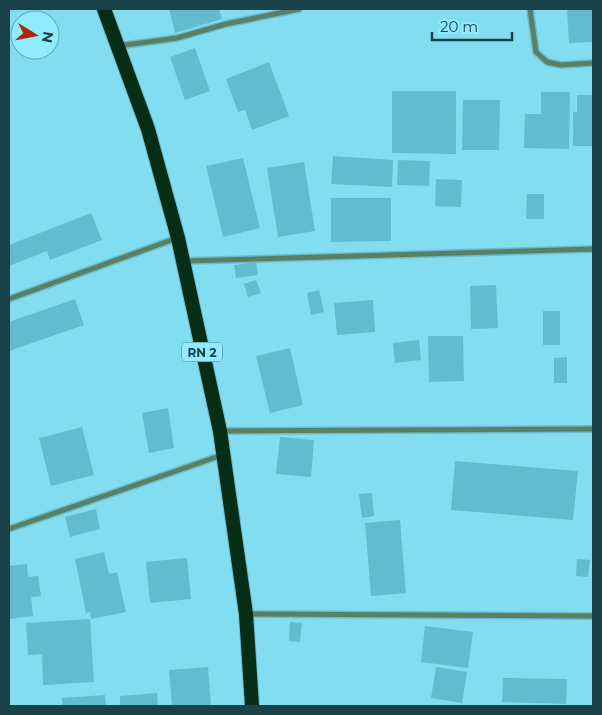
<svg xmlns="http://www.w3.org/2000/svg" width="602" height="715" viewBox="0 0 602 715" font-family="Montserrat,sans-serif">
<style>
.building{fill:#62bccf}
.lines{fill:none;stroke-linecap:round;stroke-linejoin:round}
.minor-casing{stroke:#6cbbcb;stroke-width:8}
.trunk-casing{stroke:#6cbbcb;stroke-width:16}
.minor{stroke:#598064;stroke-width:5}
.trunk{stroke:#062d15;stroke-width:14}
.labels{text-anchor:middle;dominant-baseline:central;stroke-width:4.5;stroke-linejoin:round;paint-order:stroke}
.shield{fill:#90ebfe;stroke:#3e757f;stroke-width:1}
.shield-label{font-size:12px;font-weight:bold;fill:#1b4249}
</style>
<rect width="100%" height="100%" fill="#83ddf0"/>
<g class="building">
<path d="M 169,9 L 219,9 L 222,19 L 175,33 Z"/>
<path d="M 567,9 L 593,9 L 593,42 L 569,43 Z"/>
<path d="M 195,48 L 210,91 L 185,100 L 170,57 Z"/>
<path d="M 269,62 L 289,116 L 252,130 L 245,110 L 238,112 L 226,79 Z"/>
<path d="M 392,91 L 456,91 L 456,154 L 392,153 Z"/>
<path d="M 541,92 L 570,92 L 569,149 L 524,148 L 525,114 L 541,114 Z"/>
<path d="M 577,95 L 593,95 L 593,146 L 573,146 L 573,112 L 577,112 Z"/>
<path d="M 463,100 L 500,100 L 499,150 L 462,150 Z"/>
<path d="M 333,156 L 393,160 L 392,187 L 331,184 Z"/>
<path d="M 243,158 L 260,228 L 223,237 L 206,166 Z"/>
<path d="M 398,160 L 430,161 L 429,186 L 397,185 Z"/>
<path d="M 304,162 L 315,231 L 278,237 L 267,168 Z"/>
<path d="M 436,179 L 462,180 L 461,207 L 435,206 Z"/>
<path d="M 527,194 L 544,194 L 544,219 L 526,219 Z"/>
<path d="M 331,198 L 391,198 L 391,241 L 331,242 Z"/>
<path d="M 91,213 L 102,240 L 50,260 L 47,251 L 9,266 L 9,245 Z"/>
<path d="M 256,262 L 258,275 L 236,278 L 234,265 Z"/>
<path d="M 256,280 L 261,293 L 248,297 L 244,284 Z"/>
<path d="M 496,285 L 498,328 L 471,329 L 470,286 Z"/>
<path d="M 319,290 L 324,312 L 311,315 L 307,293 Z"/>
<path d="M 75,299 L 84,325 L 9,351 L 9,322 Z"/>
<path d="M 373,300 L 375,332 L 337,335 L 334,303 Z"/>
<rect x="543" y="311" width="17" height="34"/>
<path d="M 428,336 L 463,336 L 464,381 L 429,382 Z"/>
<path d="M 419,340 L 421,360 L 395,363 L 393,343 Z"/>
<path d="M 290,348 L 303,405 L 270,413 L 256,356 Z"/>
<path d="M 567,357 L 567,383 L 554,383 L 554,358 Z"/>
<path d="M 168,408 L 174,448 L 149,453 L 142,413 Z"/>
<path d="M 82,427 L 94,475 L 51,486 L 39,438 Z"/>
<path d="M 280,437 L 314,440 L 311,477 L 276,474 Z"/>
<path d="M 455,461 L 578,471 L 573,520 L 451,510 Z"/>
<path d="M 372,493 L 374,516 L 362,518 L 359,494 Z"/>
<path d="M 96,509 L 100,529 L 70,537 L 65,517 Z"/>
<path d="M 400,520 L 406,593 L 371,596 L 365,523 Z"/>
<path d="M 104,552 L 109,574 L 117,572 L 126,612 L 91,619 L 90,612 L 86,613 L 75,559 Z"/>
<path d="M 187,558 L 191,599 L 150,603 L 146,562 Z"/>
<path d="M 577,559 L 590,560 L 588,577 L 576,576 Z"/>
<path d="M 27,564 L 28,577 L 38,576 L 41,596 L 31,597 L 33,616 L 9,619 L 9,566 Z"/>
<path d="M 90,619 L 94,682 L 43,685 L 42,654 L 28,655 L 26,623 Z"/>
<path d="M 290,622 L 302,623 L 300,642 L 289,641 Z"/>
<path d="M 425,626 L 473,632 L 468,668 L 421,662 Z"/>
<path d="M 208,667 L 211,706 L 172,706 L 169,670 Z"/>
<path d="M 436,667 L 467,672 L 462,703 L 431,698 Z"/>
<path d="M 503,678 L 567,679 L 566,704 L 502,702 Z"/>
<path d="M 157,693 L 158,706 L 120,706 L 120,696 Z"/>
<path d="M 105,695 L 106,706 L 62,706 L 62,698 Z"/>
</g>
<g class="lines">
<defs>
<g id="minor">
<path d="M 530,9 L 536,52 L 547,62 L 561,65 L 593,63"/>
<path d="M 118,46 L 177,38 L 226,24 L 299,9"/>
<path d="M 185,261 L 593,249"/>
<path d="M 9,299 L 177,238"/>
<path d="M 220,431 L 593,429"/>
<path d="M 9,529 L 222,455"/>
<path d="M 246,614 L 593,616"/>
</g>
<path id="trunk" d="M 104,9 L 148,129 L 178,238 L 220,431 L 246,614 L 252,706"/>
</defs>
<use href="#minor" class="minor-casing"/>
<use href="#trunk" class="trunk-casing"/>
<use href="#minor" class="minor"/>
<use href="#trunk" class="trunk"/>
</g>
<g class="labels">
<rect class="shield" x="182" y="342.5" width="40" height="19" rx="4"/>
<g class="shield-label">
<text x="202" y="352">RN 2</text>
</g>
</g>
<rect width="602" height="715" fill="none" stroke="#1b4249" stroke-width="20"/>
<g transform="translate(35 35) rotate(100)"><circle r="24" fill="#90ebfe" stroke="#61a7b6"/>
<path d="M0-4L9 19L0 12L-9 19Z" fill="#b32709"/>
<text y="-8" font-size="14" font-weight="bold" text-anchor="middle" fill="#1b4249">N</text>
</g>
<path d="M432 32v8h80v-8" fill="none" stroke="#1b4249" stroke-width="2.5"/>
<text x="440" y="32" font-size="15" fill="#1b4249" stroke="#90ebfe" stroke-width="4" paint-order="stroke">20 m</text>
</svg>
